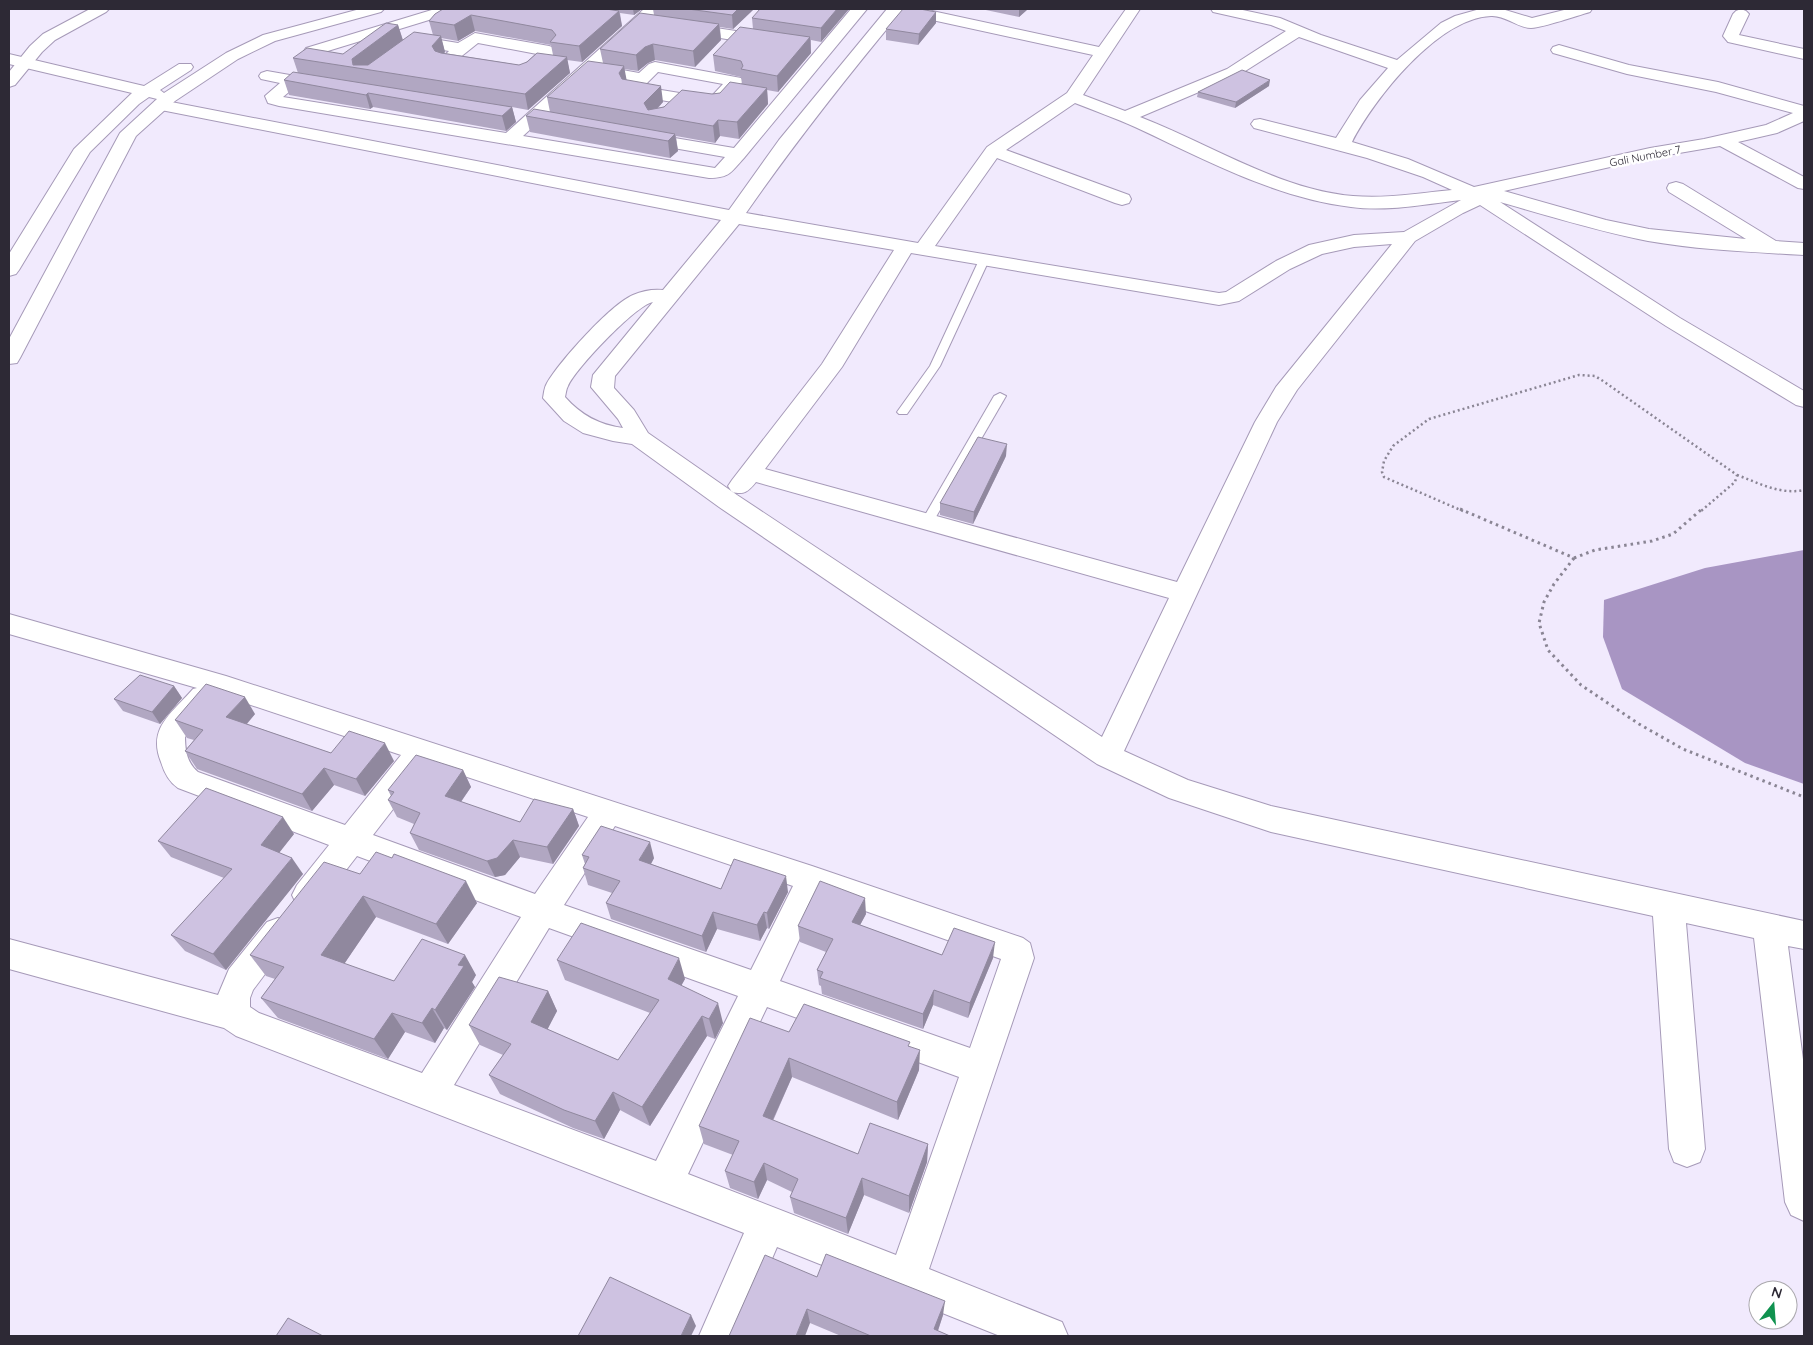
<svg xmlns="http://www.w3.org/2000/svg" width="1813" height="1345" viewBox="0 0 1813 1345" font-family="Quicksand,sans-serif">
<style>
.water{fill:#a895c3}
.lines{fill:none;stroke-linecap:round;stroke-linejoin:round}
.lane-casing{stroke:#a69ab8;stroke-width:2}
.street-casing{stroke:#a69ab8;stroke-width:2}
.secondary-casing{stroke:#a69ab8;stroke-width:2}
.path-far1{stroke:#8a8594;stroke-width:2.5;stroke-dasharray:2 3;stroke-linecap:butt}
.path{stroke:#8a8594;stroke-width:3;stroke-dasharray:2.5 4;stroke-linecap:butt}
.lane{fill:#fff;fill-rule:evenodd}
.street{fill:#fff;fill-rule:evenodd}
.secondary{fill:#fff;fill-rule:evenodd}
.wall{fill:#b1a7c2;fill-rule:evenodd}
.shaded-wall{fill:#90889e}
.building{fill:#cec2e1;stroke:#90889e}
.labels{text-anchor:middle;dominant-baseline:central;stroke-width:5;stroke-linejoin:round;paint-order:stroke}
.far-street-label{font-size:11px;fill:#2d2935;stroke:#fff}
</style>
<rect width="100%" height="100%" fill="#f1eafd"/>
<path class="water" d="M 1804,550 L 1804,784 L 1745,763 L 1622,689 L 1603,637 L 1604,600 L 1705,568 Z"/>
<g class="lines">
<defs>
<g id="lane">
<path d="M 984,257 L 989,260 L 940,366 L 907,414 L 899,414 L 897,412 L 930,366 L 979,260 Z"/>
<path d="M 1000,393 L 1006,396 L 933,522 L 927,526 L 923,525 L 921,522 L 994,396 Z"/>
</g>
<g id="street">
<path d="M 90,9 L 109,9 L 106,12 L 55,40 L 42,52 L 15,85 L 9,87 L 9,72 L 30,46 L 43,34 Z"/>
<path d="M 435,9 L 458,9 L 455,12 L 318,54 L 306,54 L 304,51 L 306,48 Z"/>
<path d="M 644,9 L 661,9 L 600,66 L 639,73 L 649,64 L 655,62 L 741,78 L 743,81 L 741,84 L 720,108 L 714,109 L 625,94 L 623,90 L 630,81 L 591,74 L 523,136 L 715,168 L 725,157 L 639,142 L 633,141 L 630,137 L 633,133 L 639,132 L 734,148 L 851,9 L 867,9 L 744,158 C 731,172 730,178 709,178 L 279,106 L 268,103 L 265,96 L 280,83 L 261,79 L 259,76 L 261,73 L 267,71 L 301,77 L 303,80 L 283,97 L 506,133 ZM 658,72 L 723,84 L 710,98 L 643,87 Z"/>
<path d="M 887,9 L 923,9 L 1099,47 L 1126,9 L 1140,9 L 1083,95 L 1125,111 L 1227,69 L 1286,31 L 1271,25 L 1213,12 L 1211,9 L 1238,9 L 1280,18 L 1321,35 L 1397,60 L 1441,23 L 1455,16 L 1480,9 L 1502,9 L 1532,18 L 1568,9 L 1592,9 L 1590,12 C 1576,16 1545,27 1531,28 C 1518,28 1505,15 1491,16 C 1438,18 1374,99 1352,142 L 1408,159 L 1474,187 L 1650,148 L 1704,139 L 1766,125 L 1793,113 L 1716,92 L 1627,74 L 1553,53 L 1551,50 L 1553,47 L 1559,45 L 1629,65 L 1718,82 L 1804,106 L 1804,121 L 1777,133 L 1738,142 L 1804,177 L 1804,189 L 1798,188 L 1720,146 L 1650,158 L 1504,191 L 1606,220 L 1649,229 L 1746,239 L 1669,192 L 1667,188 L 1669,184 L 1676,182 L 1683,184 L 1776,241 L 1804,243 L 1804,255 C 1753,252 1699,250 1648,241 C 1598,231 1549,216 1500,202 L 1680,318 L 1804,391 L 1804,407 L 1796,405 L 1666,326 L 1480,205 L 1463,213 L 1415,241 L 1297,390 L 1277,422 L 1124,751 L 1188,780 L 1271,806 L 1804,921 L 1804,949 L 1788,946 L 1804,1067 L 1804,1221 L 1791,1215 L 1785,1202 L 1754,938 L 1686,923 L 1705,1149 L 1700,1162 L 1687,1167 L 1674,1162 L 1669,1149 L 1653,916 L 1271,832 L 1169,798 L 1097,764 L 719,507 L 632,444 L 613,441 L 583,433 L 564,421 L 543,398 C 544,393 544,388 547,383 C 560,361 610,305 633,295 C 642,291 653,289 663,290 L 721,220 L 161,110 L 155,109 L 153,105 L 155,101 L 161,100 L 729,210 L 779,140 ZM 900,13 L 1093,55 L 1067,93 L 987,147 L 918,243 L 746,213 C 794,144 846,78 900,13 ZM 1299,37 L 1388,68 L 1360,100 L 1336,138 L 1260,119 L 1254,120 L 1251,124 L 1254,128 L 1367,158 L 1423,177 L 1452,190 C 1419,193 1386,199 1353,196 C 1280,190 1208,143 1140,117 L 1239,75 ZM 1075,103 C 1095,111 1115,118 1135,127 C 1204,159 1275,198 1351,207 C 1387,212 1426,204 1461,200 L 1404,232 L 1354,235 L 1309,245 L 1276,261 L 1226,292 L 1219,293 L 935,246 L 997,158 L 1115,203 L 1122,205 L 1129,203 L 1131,199 L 1129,195 L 1006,150 ZM 739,224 L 894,250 L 822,364 L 732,480 L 728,486 L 732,492 C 744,495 748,492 756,482 L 1169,598 L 1102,737 L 737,495 L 648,433 L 634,410 L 614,388 L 615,376 ZM 1392,244 L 1276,387 L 1255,422 L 1177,582 L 765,469 L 842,367 L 911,253 L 1219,305 L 1239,301 L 1290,269 L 1322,254 L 1354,247 ZM 653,302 L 593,375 L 591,387 L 618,419 L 623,428 C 599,425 581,415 565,397 C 566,393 566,389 568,386 C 575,369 636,305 653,302 Z"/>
<path d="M 1741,9 L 1746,11 L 1749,14 L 1739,35 L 1804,49 L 1804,59 L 1728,42 L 1723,36 L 1733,14 L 1736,11 Z"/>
<path d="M 683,23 L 769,36 L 775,38 L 777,41 L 775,44 L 769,46 L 678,31 L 675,28 L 678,25 Z"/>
<path d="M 475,33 L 549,46 L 555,48 L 557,51 C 547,66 529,81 510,76 L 508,73 L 510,70 L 521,68 L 537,54 L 478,43 L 458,59 L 479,63 L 481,66 L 479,69 L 473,71 L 440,65 L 438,62 L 449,51 L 409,44 L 407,41 L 409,38 L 415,36 L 458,43 Z"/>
<path d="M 9,614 L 226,676 L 812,866 L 1023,938 L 1030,943 L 1034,958 L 929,1269 L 1062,1322 L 1068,1336 L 1000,1336 L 777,1247 L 739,1336 L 699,1336 L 744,1233 L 236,1036 L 224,1028 L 9,969 L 9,939 L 218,995 L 229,969 L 267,922 L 278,918 L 289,922 L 294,932 L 289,942 L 253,990 L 250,998 L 250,1007 L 259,1013 L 422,1073 L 521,917 L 357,856 L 319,905 L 308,909 L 297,905 L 292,895 L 297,885 L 329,845 L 178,788 C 169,782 164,772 161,762 C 147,728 172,713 193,689 L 197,688 L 9,634 ZM 215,693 L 401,755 L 345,825 L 198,772 C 187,763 185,750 185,737 L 213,705 L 217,697 ZM 428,764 L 588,817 L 535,894 L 373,835 ZM 615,826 L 793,886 L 751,970 L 564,905 ZM 820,895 L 1001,959 L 970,1048 L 780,981 ZM 549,928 L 738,996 L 656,1161 L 454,1085 ZM 767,1007 L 959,1077 L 896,1255 L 688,1174 Z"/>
</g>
<path id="secondary" d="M 360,9 L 384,9 L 381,12 L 275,41 L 238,59 L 175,101 L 136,136 L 20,358 L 17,363 L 9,364 L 9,339 L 120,133 L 157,99 L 149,97 L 139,104 L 90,152 L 19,270 L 16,274 L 9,276 L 9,254 L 74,149 L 132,93 L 9,64 L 9,54 L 144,86 L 179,64 L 191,64 L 193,67 L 191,70 L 160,90 L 164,93 L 226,53 L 263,35 Z"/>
</defs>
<use href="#lane" class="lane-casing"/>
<use href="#street" class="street-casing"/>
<use href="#secondary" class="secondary-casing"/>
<g class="path-far1">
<path d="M 1737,475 C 1759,483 1780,495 1804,490"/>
<path d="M 1463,511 L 1384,477 L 1382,472 L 1384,461 L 1393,446 L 1429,419 L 1579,375 L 1595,376 L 1603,381 L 1737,475 L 1735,482 L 1701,511"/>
</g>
<g class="path">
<path d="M 1460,509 L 1574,558"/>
<path d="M 1574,558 L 1554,584 L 1544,602 L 1539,623 L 1548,650 L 1581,685 L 1639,724 L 1683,749 L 1804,797"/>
<path d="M 1574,558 L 1595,550 L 1652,541 L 1673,534 L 1702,509"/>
</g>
<use href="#lane" class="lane"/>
<use href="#street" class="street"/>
<use href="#secondary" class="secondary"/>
</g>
<g class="wall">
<path d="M 443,9 L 642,9 L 634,15 L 620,13 L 622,26 L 582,62 L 567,60 L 570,73 L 528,110 L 512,107 L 516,122 L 506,131 L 373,107 L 370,109 L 289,95 L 284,80 L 298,73 L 293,58 L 343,54 L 398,25 L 403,40 L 433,35 L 429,21 ZM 475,31 L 551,45 L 553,55 L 519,65 L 444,53 L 445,52 L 441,38 L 458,41 Z"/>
<path d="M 653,9 L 754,9 L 733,29 L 720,27 L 721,40 L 695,67 L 655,60 L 648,63 L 638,71 L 624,69 L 626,80 L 663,102 L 658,108 L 720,93 L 742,84 L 741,77 L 715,71 L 713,55 L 753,29 L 752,18 L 849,9 L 821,42 L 811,40 L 811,53 L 778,92 L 767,90 L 768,104 L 739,139 L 720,136 L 715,143 L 676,136 L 678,151 L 670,158 L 530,132 L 526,116 L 550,112 L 547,97 L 603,63 L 600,49 L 654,15 Z"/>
<path d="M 981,9 L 1028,9 L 1019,17 Z"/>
<path d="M 936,12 L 936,23 L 918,45 L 886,40 L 886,29 Z"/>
<path d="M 1269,86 L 1235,108 L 1197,97 L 1198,92 Z"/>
<path d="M 1006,456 L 973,524 L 940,515 L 940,503 Z"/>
<path d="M 174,686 L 182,698 L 160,724 L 123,711 L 114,699 Z"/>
<path d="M 255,714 L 247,724 L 331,753 L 394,761 L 365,796 L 334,785 L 312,811 L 197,769 L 185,751 L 194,740 L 187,738 L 175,720 Z"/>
<path d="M 463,770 L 471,787 L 461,802 L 520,822 L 573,809 L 579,826 L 553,864 L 520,857 L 505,875 L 495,877 L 419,850 L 410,833 L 414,824 L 397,817 L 388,800 L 391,796 L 388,790 Z"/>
<path d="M 294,834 L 279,852 L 303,874 L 226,970 L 185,951 L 171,935 L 224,878 L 171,857 L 158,841 Z"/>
<path d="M 582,855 L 654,858 L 651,864 L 721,889 L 788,892 L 769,929 L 767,928 L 760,941 L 717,929 L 706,952 L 611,919 L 606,903 L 612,893 L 588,885 L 583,868 L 585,864 Z"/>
<path d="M 360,874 L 477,903 L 448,944 L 376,917 L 344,964 L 394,981 L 476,975 L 472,982 L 475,987 L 447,1030 L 444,1028 L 435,1043 L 405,1032 L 388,1059 L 278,1018 L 261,998 L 275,979 L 266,976 L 250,955 Z"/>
<path d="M 866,914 L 860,925 L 942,955 L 993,958 L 968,1018 L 933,1005 L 923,1029 L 822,994 L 821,986 L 819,985 L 817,970 L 826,952 L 800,942 L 798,926 Z"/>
<path d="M 557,960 L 685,979 L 681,985 L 723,1023 L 715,1039 L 707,1036 L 650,1126 L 620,1110 L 604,1139 L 573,1128 L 500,1094 L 489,1075 L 503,1055 L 480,1045 L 469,1025 L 548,991 L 557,1011 L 547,1029 L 618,1060 L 650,1013 L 565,980 Z"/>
<path d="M 789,1032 L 910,1046 L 919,1070 L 898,1120 L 792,1077 L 773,1121 L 858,1154 L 928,1144 L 927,1162 L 909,1213 L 864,1195 L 848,1234 L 794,1213 L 790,1197 L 792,1192 L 767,1180 L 758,1199 L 730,1188 L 725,1171 L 733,1155 L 704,1144 L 699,1126 Z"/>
<path d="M 817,1277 L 943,1315 L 938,1331 L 950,1336 L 841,1336 L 810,1323 L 729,1336 Z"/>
</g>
<g class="shaded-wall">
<path d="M 633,9 L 642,9 L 634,15 Z"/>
<path d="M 738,9 L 754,9 L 733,29 L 732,15 Z"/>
<path d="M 837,9 L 849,9 L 821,42 L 821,28 Z"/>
<path d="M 1019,9 L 1028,9 L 1019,17 Z"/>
<path d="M 619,11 L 622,26 L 582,62 L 579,46 Z"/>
<path d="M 936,12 L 936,23 L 918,45 L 919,34 Z"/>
<path d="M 471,15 L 475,31 L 458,41 L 454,25 Z"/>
<path d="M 719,24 L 721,40 L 695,67 L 693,51 Z"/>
<path d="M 398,25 L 403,41 L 366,69 L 354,67 L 352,59 Z"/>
<path d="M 441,36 L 445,52 L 436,62 L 432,46 Z"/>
<path d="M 810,37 L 811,53 L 778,92 L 777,76 Z"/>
<path d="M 653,44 L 655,60 L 648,63 L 638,71 L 636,55 L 645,47 Z"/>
<path d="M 567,57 L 570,73 L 528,110 L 525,94 Z"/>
<path d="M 624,66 L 627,82 L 622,89 L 619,73 Z"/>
<path d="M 1270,80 L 1269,86 L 1235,108 L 1236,102 Z"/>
<path d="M 661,86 L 663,102 L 651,115 L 644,103 Z"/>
<path d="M 767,88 L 768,104 L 739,139 L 737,122 Z"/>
<path d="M 368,93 L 373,107 L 370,109 L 366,95 Z"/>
<path d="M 512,107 L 516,122 L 506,131 L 502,116 Z"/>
<path d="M 718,120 L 720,136 L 715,143 L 713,126 Z"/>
<path d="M 675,134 L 678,151 L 670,158 L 668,141 Z"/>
<path d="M 1007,444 L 1006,456 L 973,524 L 974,512 Z"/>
<path d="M 174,686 L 182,698 L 160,724 L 152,712 Z"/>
<path d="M 245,697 L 255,714 L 237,735 L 226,717 Z"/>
<path d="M 385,743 L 394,761 L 365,796 L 356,779 Z"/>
<path d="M 324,768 L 334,785 L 312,811 L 302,794 Z"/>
<path d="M 463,770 L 471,787 L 453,813 L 445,796 Z"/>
<path d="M 573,809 L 579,826 L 553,864 L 547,847 Z"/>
<path d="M 283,817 L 294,834 L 272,862 L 261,845 Z"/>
<path d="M 513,840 L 520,857 L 505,875 L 495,877 L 487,861 Z"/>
<path d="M 650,842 L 654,858 L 644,877 L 639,860 Z"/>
<path d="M 292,858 L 303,874 L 226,970 L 213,954 Z"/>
<path d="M 786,876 L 788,892 L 769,929 L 767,913 Z"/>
<path d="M 466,881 L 477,903 L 448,944 L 436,924 Z"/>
<path d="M 363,896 L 376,917 L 336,976 L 321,955 Z"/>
<path d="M 865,898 L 866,914 L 853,938 L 852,922 Z"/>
<path d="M 713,912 L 717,929 L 706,952 L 702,936 Z"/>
<path d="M 764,912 L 767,928 L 760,941 L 757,925 Z"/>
<path d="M 995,942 L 993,958 L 968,1018 L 970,1003 Z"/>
<path d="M 465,955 L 476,975 L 472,982 L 475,987 L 447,1030 L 435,1010 L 458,965 Z"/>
<path d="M 679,958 L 685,979 L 674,999 L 668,979 Z"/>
<path d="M 934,990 L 933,1005 L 923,1029 L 923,1014 Z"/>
<path d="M 548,991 L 557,1011 L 541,1042 L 531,1022 Z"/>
<path d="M 718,1003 L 723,1023 L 715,1039 L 709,1019 Z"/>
<path d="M 432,1008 L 444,1028 L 435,1043 L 422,1023 Z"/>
<path d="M 392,1013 L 405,1032 L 388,1059 L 374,1039 Z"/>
<path d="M 702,1016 L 707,1036 L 650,1126 L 642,1107 Z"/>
<path d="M 920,1050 L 919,1070 L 898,1120 L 897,1102 Z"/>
<path d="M 789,1058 L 792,1077 L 766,1135 L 763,1116 Z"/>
<path d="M 613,1092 L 620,1110 L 604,1139 L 595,1121 Z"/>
<path d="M 928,1144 L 927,1162 L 909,1213 L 909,1196 Z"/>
<path d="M 764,1163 L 767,1180 L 758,1199 L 754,1182 Z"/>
<path d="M 862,1178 L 864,1195 L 848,1234 L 846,1218 Z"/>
<path d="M 945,1301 L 943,1315 L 936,1336 L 934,1329 Z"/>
<path d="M 807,1309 L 810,1323 L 805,1336 L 796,1336 Z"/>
<path d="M 691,1315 L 696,1326 L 691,1336 L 681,1336 Z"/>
</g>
<g class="building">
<path d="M 443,9 L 606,9 L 619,11 L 579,46 L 550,42 L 556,35 L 552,30 L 471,15 L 454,25 L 429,21 L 435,14 Z"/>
<path d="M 688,9 L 738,9 L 732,15 Z"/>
<path d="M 760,9 L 837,9 L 821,28 L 752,18 Z"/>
<path d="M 903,9 L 920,9 L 936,12 L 919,34 L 886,29 Z"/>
<path d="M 640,13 L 719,24 L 693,51 L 653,44 L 645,47 L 636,55 L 600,49 Z"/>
<path d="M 386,23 L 398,25 L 352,59 L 353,65 L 368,65 L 414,32 L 441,36 L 432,46 L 435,51 L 441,53 L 519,65 L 527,62 L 537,53 L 567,57 L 525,94 L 293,58 L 307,48 L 343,54 Z"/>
<path d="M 740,27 L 810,37 L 777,76 L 741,69 L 743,66 L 741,61 L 713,55 Z"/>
<path d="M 588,61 L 624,66 L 619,73 L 622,79 L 661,86 L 644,103 L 648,110 L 664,107 L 682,90 L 712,94 L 720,93 L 730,82 L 767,88 L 737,122 L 718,120 L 713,126 L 547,97 Z"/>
<path d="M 1242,70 L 1270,80 L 1236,102 L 1198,92 Z"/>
<path d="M 293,72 L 512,107 L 502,116 L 368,93 L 366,95 L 284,80 Z"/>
<path d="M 534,109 L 675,134 L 668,141 L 526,116 Z"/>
<path d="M 978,437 L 1007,444 L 974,512 L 940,503 Z"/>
<path d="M 140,675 L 174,686 L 152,712 L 114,699 Z"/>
<path d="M 206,684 L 245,697 L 226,717 L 331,753 L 349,731 L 385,743 L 356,779 L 324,768 L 302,794 L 185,751 L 203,730 L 175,720 Z"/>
<path d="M 416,755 L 463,770 L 445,796 L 520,822 L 534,799 L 573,809 L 547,847 L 513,840 L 497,858 L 487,861 L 410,833 L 420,813 L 388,800 L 394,792 L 388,790 Z"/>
<path d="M 206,788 L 283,817 L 261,845 L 292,858 L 213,954 L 171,935 L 232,869 L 158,841 Z"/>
<path d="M 601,826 L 650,842 L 639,860 L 721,889 L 734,859 L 786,876 L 767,913 L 764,912 L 757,925 L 713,912 L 702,936 L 606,903 L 620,881 L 583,868 L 589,857 L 582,855 Z"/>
<path d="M 376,852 L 392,858 L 394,854 L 466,881 L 436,924 L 363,896 L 321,955 L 394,981 L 422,939 L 465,955 L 458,965 L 464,966 L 435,1010 L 432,1008 L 422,1023 L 392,1013 L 374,1039 L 261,998 L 284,967 L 250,955 L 324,862 L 360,874 Z"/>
<path d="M 820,881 L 865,898 L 852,922 L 942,955 L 954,928 L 995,942 L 970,1003 L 934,990 L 923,1014 L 820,978 L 823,972 L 817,970 L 833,939 L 798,926 Z"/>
<path d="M 581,923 L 679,958 L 668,979 L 718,1003 L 709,1019 L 702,1016 L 642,1107 L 613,1092 L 595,1121 L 564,1110 L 489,1075 L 511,1044 L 469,1025 L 499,977 L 548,991 L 531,1022 L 618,1060 L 659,1000 L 557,960 Z"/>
<path d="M 804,1004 L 910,1042 L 908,1046 L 920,1050 L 897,1102 L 789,1058 L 763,1116 L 858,1154 L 870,1123 L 928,1144 L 909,1196 L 862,1178 L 846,1218 L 790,1197 L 798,1179 L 764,1163 L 754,1182 L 725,1171 L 739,1141 L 699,1126 L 750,1018 L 789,1032 Z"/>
<path d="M 826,1254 L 945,1301 L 934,1329 L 950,1336 L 871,1336 L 807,1309 L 796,1336 L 729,1336 L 765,1255 L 817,1277 Z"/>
<path d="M 610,1277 L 691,1315 L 681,1336 L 578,1336 Z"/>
<path d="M 288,1318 L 323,1336 L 276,1336 Z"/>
</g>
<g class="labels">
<g class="far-street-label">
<text transform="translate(1645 156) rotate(-11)">Gali Number 7</text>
</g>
</g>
<rect width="1813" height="1345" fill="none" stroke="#2d2935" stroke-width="20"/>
<g transform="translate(1773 1305) rotate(17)"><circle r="24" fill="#ffffff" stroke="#aba9ae"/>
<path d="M0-4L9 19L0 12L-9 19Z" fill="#10924f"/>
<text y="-8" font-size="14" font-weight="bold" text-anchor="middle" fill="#2d2935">N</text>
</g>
</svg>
